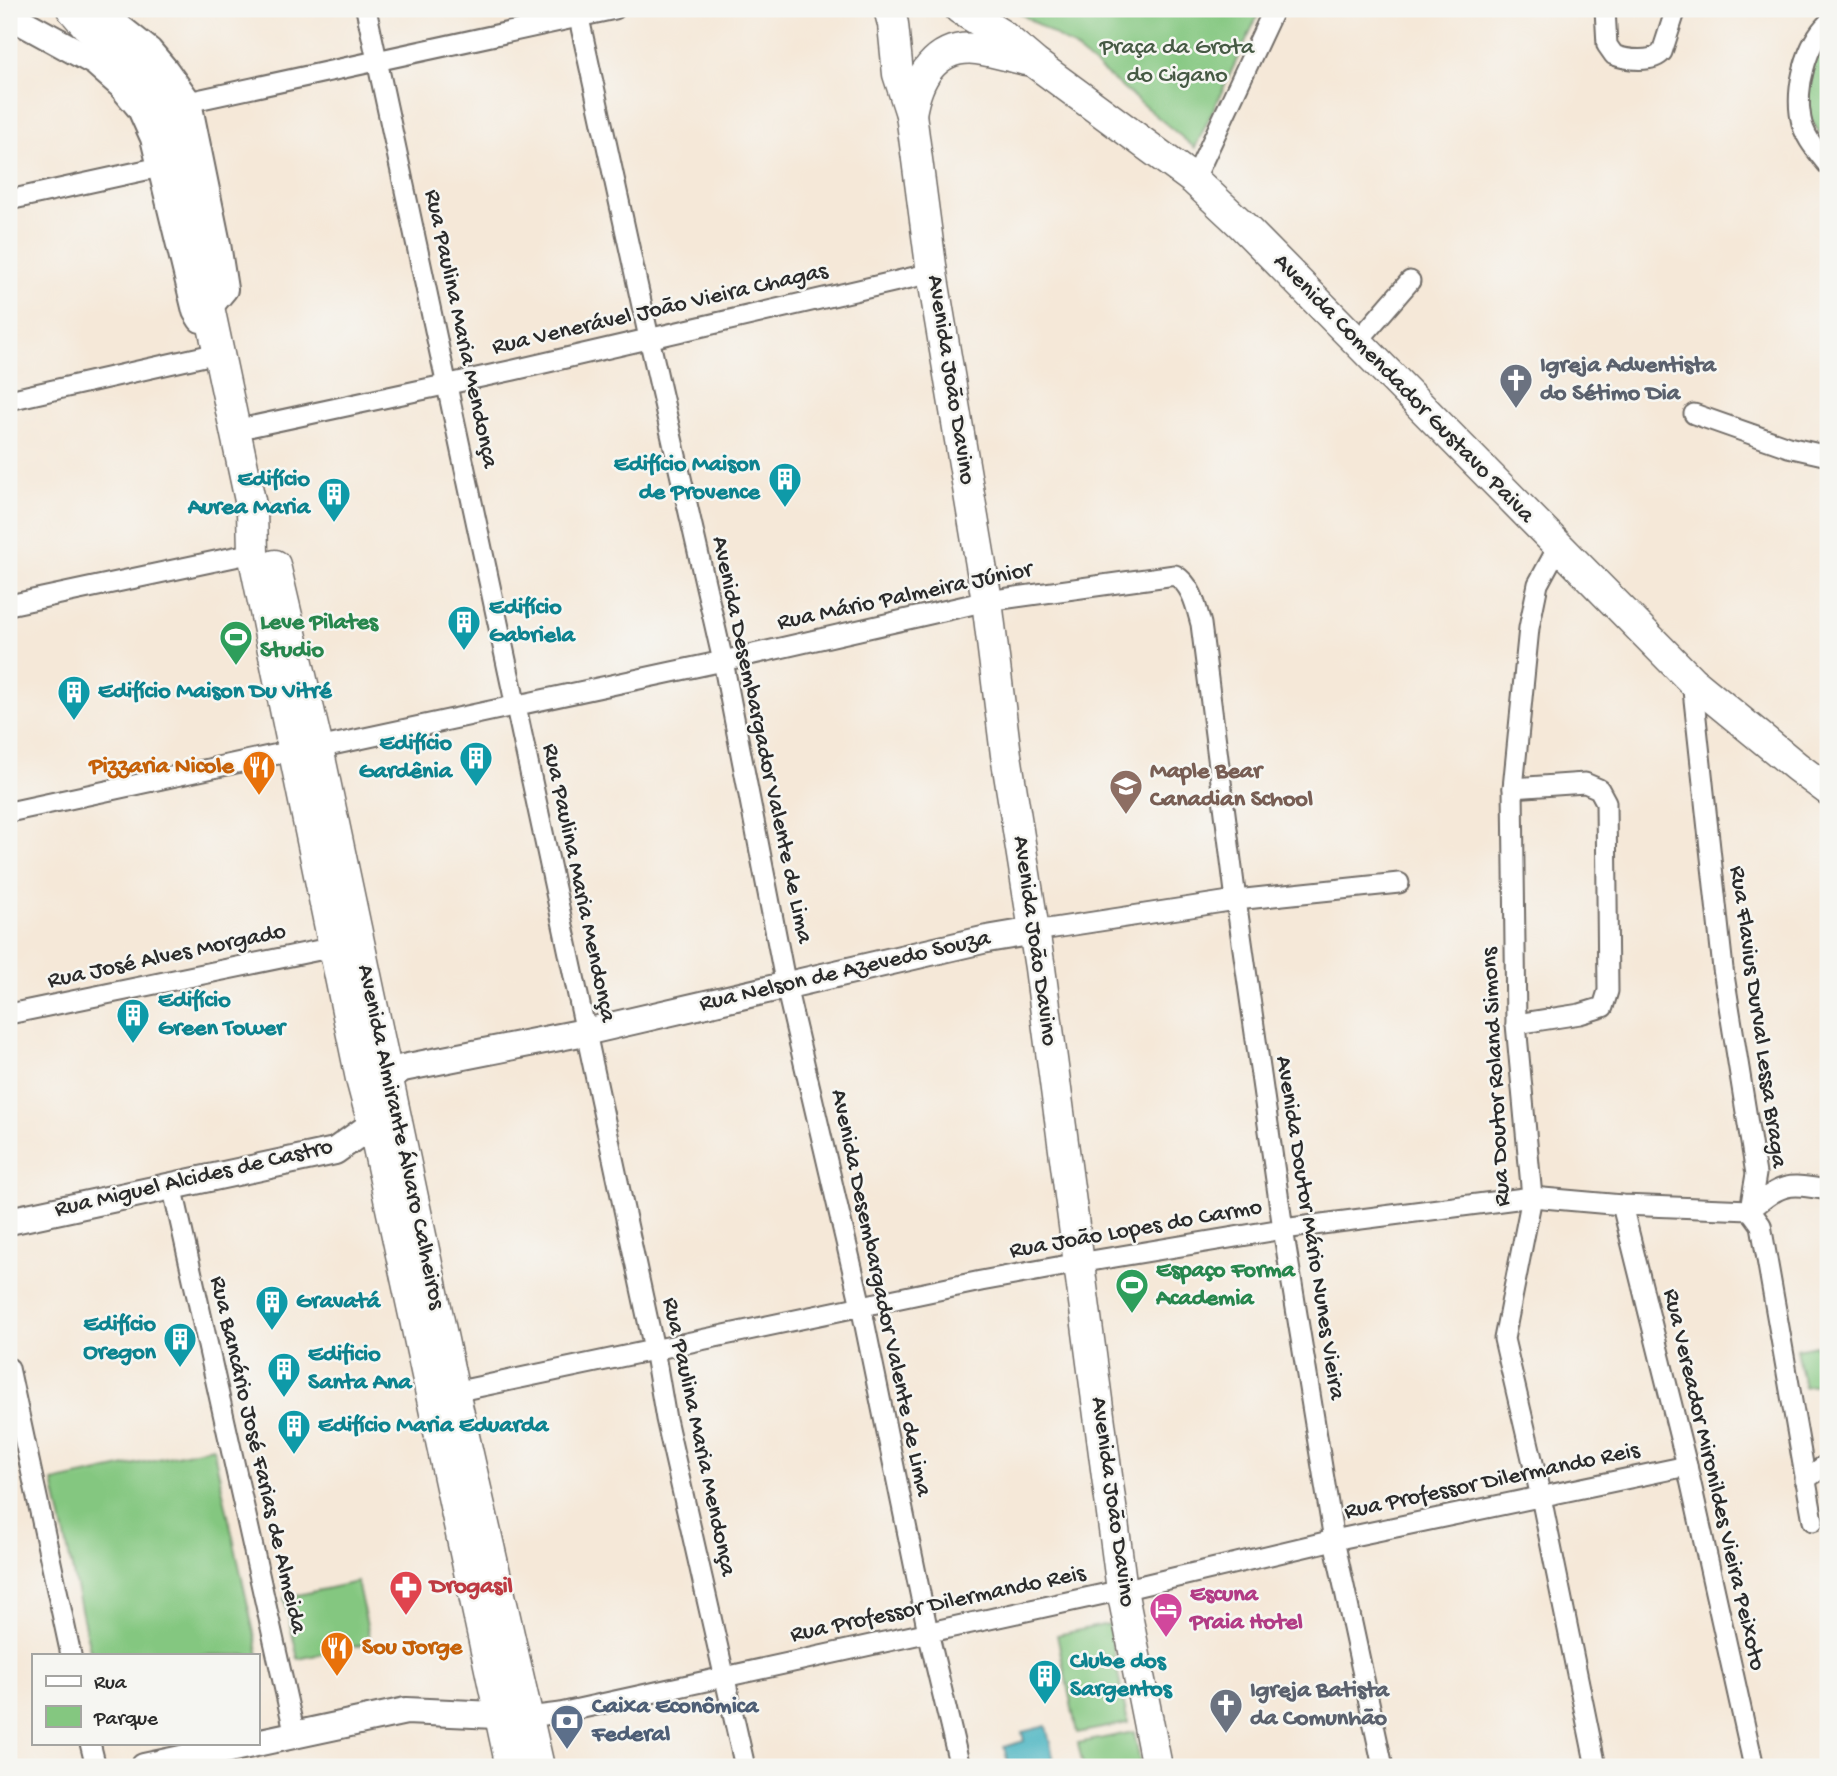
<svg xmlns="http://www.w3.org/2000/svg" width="1837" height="1776" viewBox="0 0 1837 1776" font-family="'Gochi Hand',sans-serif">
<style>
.green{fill:#84c780;stroke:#587956;stroke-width:2}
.water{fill:#44b2c0;stroke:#386e76;stroke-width:2}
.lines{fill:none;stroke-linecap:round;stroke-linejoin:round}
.street-casing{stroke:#726d68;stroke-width:23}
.secondary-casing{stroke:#726d68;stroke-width:30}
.primary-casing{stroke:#726d68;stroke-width:33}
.street{stroke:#fff;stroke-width:19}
.secondary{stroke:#fff;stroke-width:26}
.primary{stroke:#fff;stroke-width:30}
.labels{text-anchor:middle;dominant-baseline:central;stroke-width:5;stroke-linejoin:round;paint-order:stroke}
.park-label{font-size:24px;fill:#465a44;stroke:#f6f6f2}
.street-label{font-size:24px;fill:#2b2b2b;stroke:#f6f6f2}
.worship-label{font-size:24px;font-weight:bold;fill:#5b616d;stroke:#f6f6f2;text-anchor:start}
.culture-label{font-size:24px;font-weight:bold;fill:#0d838f;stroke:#f6f6f2;text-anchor:start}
.leisure-label{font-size:24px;font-weight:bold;fill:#27864d;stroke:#f6f6f2;text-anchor:start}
.food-label{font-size:24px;font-weight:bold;fill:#c56008;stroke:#f6f6f2;text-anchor:end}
.education-label{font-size:24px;font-weight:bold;fill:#785e54;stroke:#f6f6f2;text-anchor:start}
.health-label{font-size:24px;font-weight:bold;fill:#be3a42;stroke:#f6f6f2;text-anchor:start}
.hotel-label{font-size:24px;font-weight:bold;fill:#b23c85;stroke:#f6f6f2;text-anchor:start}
.service-label{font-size:24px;font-weight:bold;fill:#4e5e75;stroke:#f6f6f2;text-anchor:start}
</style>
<rect width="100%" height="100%" fill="#f6f6f2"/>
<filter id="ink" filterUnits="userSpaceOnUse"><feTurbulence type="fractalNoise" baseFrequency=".0143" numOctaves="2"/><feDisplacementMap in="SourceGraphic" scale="14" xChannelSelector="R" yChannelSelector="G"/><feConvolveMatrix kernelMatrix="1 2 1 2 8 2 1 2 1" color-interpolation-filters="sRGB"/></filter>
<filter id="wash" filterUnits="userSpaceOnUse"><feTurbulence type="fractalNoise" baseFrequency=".00686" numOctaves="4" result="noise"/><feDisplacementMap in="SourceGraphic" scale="28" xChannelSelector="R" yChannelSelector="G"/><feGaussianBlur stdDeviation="1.57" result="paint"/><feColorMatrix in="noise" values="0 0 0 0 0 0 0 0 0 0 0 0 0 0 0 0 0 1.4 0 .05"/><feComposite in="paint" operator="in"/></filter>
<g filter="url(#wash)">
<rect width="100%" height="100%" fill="#f5e8d8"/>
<g class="green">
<path d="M 1013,9 L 1261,9 L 1195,148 L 1072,46 Z"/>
<path d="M 1828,28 L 1828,142 L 1821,135 L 1807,114 L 1809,66 Z"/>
<path d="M 1816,1345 L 1823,1383 L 1804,1387 L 1796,1349 Z"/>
<path d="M 213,1447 L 262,1669 L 257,1670 L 257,1655 L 91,1655 L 53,1482 Z"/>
<path d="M 357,1582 L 371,1643 L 298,1659 L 284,1598 Z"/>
<path d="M 1108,1624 L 1128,1723 L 1077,1733 L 1057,1635 Z"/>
<path d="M 1134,1732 L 1141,1767 L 1083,1767 L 1078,1743 Z"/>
</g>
<path class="water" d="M 1046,1726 L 1054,1761 L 1024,1767 L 1009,1767 L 1004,1747 L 1024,1741 L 1022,1732 Z"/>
</g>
<g filter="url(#ink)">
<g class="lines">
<defs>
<g id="street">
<path d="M 366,9 L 654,1349 L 666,1419 L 745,1767"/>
<path d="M 577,9 L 649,338 L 723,661 L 786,986 L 861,1306 L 928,1632 L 960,1767"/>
<path d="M 1605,9 L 1607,45 L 1614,55 C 1627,60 1653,63 1662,52 L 1676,9"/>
<path d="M 1828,23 C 1806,44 1795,89 1801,119 C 1804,137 1817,151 1828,165"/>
<path d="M 188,102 L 615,9"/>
<path d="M 1194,180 L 1274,9"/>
<path d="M 9,200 L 160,167"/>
<path d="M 1358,341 L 1410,281"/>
<path d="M 9,400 L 218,353"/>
<path d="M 1694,414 L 1788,447 L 1828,456"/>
<path d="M 235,430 L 514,370 L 932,273"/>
<path d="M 1558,547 L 1538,584 L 1529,628 L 1513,788 L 1516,1024 L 1532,1197 L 1504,1339 L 1541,1497 L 1596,1767"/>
<path d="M 9,605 L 253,553"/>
<path d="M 1692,681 L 1723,969 L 1756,1174 L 1750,1210 L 1761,1225 L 1813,1521"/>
<path d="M 318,748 L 723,661 L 987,601 L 1175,575 C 1192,585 1196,606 1201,624 L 1236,900 L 1283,1229 L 1334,1540 L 1383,1767"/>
<path d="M 1513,788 L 1585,783 L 1599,789 L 1606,802 L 1608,991 L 1603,1007 L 1580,1014 L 1516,1024"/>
<path d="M 9,812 L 292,751"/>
<path d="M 1035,931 L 1236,900 L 1399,883"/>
<path d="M 9,1014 L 334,947"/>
<path d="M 172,1185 L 295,1735"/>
<path d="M 1622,1205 L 1687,1466 L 1754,1767"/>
<path d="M 9,1368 L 71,1655"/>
<path d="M 454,1392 L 981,1281 L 1079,1263 L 1283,1229 L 1532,1197 L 1622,1205 L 1750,1210 C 1783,1183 1786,1183 1828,1190"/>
<path d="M 1805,1480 L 1828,1463"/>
<path d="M 528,1717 L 560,1713 L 1122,1590 L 1334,1540 L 1687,1466"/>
<path d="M 90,1743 L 96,1767"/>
</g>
<g id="secondary">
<path d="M 96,9 L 149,51 L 165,70 L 188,102 L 217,244 L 224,289 L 209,307"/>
<path d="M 9,15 L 95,62 L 121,85 L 141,109 L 154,138 L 196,311 L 201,319"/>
<path d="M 9,1221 L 335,1151 L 373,1124 L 387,1078 L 403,1068 L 585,1032 L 987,939 L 1035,931"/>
<path d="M 144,1767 L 406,1711 L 518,1716"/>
</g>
<g id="primary">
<path d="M 72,9 L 86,25 L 136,65 L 155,86 L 171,119 L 190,203 L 209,307 L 252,510 L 253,553 L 361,1079 L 373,1124 L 511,1767"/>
<path d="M 889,9 L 893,24 L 898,74 L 911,114 L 932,273 L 987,601 L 1006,755 L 1040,968 L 1122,1590 L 1157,1767"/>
<path d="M 960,9 L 1002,35 L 1035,63 L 1194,180 L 1241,224 L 1692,681 L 1797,767 L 1828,790"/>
<path d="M 911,114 C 917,79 935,44 977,49 C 993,51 1009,56 1025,60"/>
<path d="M 275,565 L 318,748 L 454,1392 L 539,1767"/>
</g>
</defs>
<use href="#street" class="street-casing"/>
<use href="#secondary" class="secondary-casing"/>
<use href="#primary" class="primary-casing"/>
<use href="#street" class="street"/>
<use href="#secondary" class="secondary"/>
<use href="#primary" class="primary"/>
</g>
</g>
<defs>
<symbol id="church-pin" viewBox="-11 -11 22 30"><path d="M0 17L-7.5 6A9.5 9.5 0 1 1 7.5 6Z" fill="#6b7280" stroke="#f6f6f2"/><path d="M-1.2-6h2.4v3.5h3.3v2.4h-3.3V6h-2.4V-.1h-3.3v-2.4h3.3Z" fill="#fff"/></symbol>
<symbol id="building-pin" viewBox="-11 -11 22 30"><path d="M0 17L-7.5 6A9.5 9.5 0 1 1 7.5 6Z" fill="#0f9aa8" stroke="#f6f6f2"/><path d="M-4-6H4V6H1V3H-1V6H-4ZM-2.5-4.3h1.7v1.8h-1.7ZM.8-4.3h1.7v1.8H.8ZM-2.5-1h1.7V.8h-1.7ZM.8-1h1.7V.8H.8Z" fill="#fff"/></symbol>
<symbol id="stadium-pin" viewBox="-11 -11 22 30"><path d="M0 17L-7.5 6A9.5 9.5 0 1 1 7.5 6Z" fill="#2e9e5b" stroke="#f6f6f2"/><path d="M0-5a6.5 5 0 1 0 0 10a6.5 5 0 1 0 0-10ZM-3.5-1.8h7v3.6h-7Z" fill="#fff"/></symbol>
<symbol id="restaurant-pin" viewBox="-11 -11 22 30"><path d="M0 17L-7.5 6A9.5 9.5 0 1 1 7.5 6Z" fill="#e8710a" stroke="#f6f6f2"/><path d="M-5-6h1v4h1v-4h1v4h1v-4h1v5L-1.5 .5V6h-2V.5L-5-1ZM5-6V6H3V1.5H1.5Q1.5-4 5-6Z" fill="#fff"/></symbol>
<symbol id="school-pin" viewBox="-11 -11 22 30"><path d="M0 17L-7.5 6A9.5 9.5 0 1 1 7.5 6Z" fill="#8d6e63" stroke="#f6f6f2"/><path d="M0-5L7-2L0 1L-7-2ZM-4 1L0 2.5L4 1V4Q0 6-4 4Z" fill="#fff"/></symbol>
<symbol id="pharmacy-pin" viewBox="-11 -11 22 30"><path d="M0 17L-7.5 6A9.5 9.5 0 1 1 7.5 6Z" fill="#e0444e" stroke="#f6f6f2"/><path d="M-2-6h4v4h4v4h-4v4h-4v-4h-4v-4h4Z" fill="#fff"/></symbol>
<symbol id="hotel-pin" viewBox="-11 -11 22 30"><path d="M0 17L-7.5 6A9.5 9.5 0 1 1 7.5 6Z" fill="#d1479c" stroke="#f6f6f2"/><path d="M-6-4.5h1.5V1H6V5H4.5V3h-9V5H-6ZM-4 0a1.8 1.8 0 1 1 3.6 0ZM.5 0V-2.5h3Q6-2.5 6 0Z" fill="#fff"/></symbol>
<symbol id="bank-pin" viewBox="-11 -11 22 30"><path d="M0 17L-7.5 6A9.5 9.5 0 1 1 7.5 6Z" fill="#5c6f8a" stroke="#f6f6f2"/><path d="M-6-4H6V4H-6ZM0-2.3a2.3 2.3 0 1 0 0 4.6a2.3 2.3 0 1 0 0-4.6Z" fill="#fff"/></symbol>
</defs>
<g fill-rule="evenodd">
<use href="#church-pin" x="1497" y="361" width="38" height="52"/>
<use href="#building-pin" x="766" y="460" width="38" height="52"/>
<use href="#building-pin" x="315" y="475" width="38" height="52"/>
<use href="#building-pin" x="445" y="603" width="38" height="52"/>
<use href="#stadium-pin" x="217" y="618" width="38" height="52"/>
<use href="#building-pin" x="55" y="673" width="38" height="52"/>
<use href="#building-pin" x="457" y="739" width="38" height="52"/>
<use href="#restaurant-pin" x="240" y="748" width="38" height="52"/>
<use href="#school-pin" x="1107" y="767" width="38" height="52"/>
<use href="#building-pin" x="114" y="996" width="38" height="52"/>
<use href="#stadium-pin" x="1113" y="1266" width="38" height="52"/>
<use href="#building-pin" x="253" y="1283" width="38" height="52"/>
<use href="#building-pin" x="161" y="1320" width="38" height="52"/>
<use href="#building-pin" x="265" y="1350" width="38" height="52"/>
<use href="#building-pin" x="275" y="1407" width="38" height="52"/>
<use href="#pharmacy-pin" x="387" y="1568" width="38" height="52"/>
<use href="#hotel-pin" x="1147" y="1590" width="38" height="52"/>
<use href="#restaurant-pin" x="318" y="1629" width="38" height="52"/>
<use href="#building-pin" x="1026" y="1657" width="38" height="52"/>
<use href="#church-pin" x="1207" y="1686" width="38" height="52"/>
<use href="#bank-pin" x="548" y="1702" width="38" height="52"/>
</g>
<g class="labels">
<g class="park-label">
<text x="1177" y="48">Praça da Grota<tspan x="1177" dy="28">do Cigano</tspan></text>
</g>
<g class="street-label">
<text transform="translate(660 310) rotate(-13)">Rua Venerável João Vieira Chagas</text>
<text transform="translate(460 329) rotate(78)">Rua Paulina Maria Mendonça</text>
<text transform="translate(950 380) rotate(81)">Avenida João Davino</text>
<text transform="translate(1403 389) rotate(46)">Avenida Comendador Gustavo Paiva</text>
<text transform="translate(905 597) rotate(-12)">Rua Mário Palmeira Júnior</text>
<text transform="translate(761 740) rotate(78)">Avenida Desembargador Valente de Lima</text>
<text transform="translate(578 883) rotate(78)">Rua Paulina Maria Mendonça</text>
<text transform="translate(1034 941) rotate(82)">Avenida João Davino</text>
<text transform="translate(167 957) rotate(-12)">Rua José Alves Morgado</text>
<text transform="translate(845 972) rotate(-13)">Rua Nelson de Azevedo Souza</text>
<text transform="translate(1757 1017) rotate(82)">Rua Flavius Durval Lessa Braga</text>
<text transform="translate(1497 1077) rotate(-93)">Rua Doutor Roland Simons</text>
<text transform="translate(400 1137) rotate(78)">Avenida Almirante Álvaro Calheiros</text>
<text transform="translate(194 1179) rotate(-13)">Rua Miguel Alcides de Castro</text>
<text transform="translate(1309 1228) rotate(81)">Avenida Doutor Mário Nunes Vieira</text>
<text transform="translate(1136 1230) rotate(-10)">Rua João Lopes do Carmo</text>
<text transform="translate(880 1293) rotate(78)">Avenida Desembargador Valente de Lima</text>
<text transform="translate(698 1437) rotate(78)">Rua Paulina Maria Mendonça</text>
<text transform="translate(257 1455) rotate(77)">Rua Bancário José Farias de Almeida</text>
<text transform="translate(1713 1480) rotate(77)">Rua Vereador Mironildes Vieira Peixoto</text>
<text transform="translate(1492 1482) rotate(-12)">Rua Professor Dilermando Reis</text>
<text transform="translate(1112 1502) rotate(82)">Avenida João Davino</text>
<text transform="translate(938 1605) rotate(-12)">Rua Professor Dilermando Reis</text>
</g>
<g class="worship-label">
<text x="1540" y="366">Igreja Adventista<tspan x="1540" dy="28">do Sétimo Dia</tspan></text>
<text x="1250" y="1691">Igreja Batista<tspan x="1250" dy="28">da Comunhão</tspan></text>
</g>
<g class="culture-label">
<text x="760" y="465" text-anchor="end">Edifício Maison<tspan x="760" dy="28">de Provence</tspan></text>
<text x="310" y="480" text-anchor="end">Edifício<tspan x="310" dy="28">Aurea Maria</tspan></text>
<text x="489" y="608">Edifício<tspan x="489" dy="28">Gabriela</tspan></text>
<text x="98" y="692">Edifício Maison Du Vitré</text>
<text x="452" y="744" text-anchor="end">Edifício<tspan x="452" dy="28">Gardênia</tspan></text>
<text x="158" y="1001">Edifício<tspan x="158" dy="28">Green Tower</tspan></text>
<text x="296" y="1302">Gravatá</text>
<text x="156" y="1325" text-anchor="end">Edifício<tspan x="156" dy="28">Oregon</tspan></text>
<text x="308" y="1355">Edificio<tspan x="308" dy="28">Santa Ana</tspan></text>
<text x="318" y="1426">Edifício Maria Eduarda</text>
<text x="1070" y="1662">Clube dos<tspan x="1070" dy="28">Sargentos</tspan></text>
</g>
<g class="leisure-label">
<text x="260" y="623">Leve Pilates<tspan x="260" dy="28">Studio</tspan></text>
<text x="1156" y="1271">Espaço Forma<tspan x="1156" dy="28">Academia</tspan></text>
</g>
<g class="food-label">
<text x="234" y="767">Pizzaria Nicole</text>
<text x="362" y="1648" text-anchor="start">Sou Jorge</text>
</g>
<g class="education-label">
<text x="1150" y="772">Maple Bear<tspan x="1150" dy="28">Canadian School</tspan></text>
</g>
<g class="health-label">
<text x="430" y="1587">Drogasil</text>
</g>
<g class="hotel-label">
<text x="1190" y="1595">Escuna<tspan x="1190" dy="28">Praia Hotel</tspan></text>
</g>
<g class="service-label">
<text x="592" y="1707">Caixa Econômica<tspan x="592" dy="28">Federal</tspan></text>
</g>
</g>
<rect width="1837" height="1776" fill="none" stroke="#f6f6f2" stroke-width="35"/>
<rect x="32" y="1654" width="228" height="91" fill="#f6f6f2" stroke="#a5a5a2" stroke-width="2"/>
<rect x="46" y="1676" width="35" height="10" fill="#ffffff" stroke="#a5a5a2" stroke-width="2"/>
<text x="94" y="1688" font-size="21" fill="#2b2b2b">Rua</text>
<rect x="46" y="1706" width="35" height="21" fill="#84c780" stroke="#a5a5a2" stroke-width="2"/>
<text x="94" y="1724" font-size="21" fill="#2b2b2b">Parque</text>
</svg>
